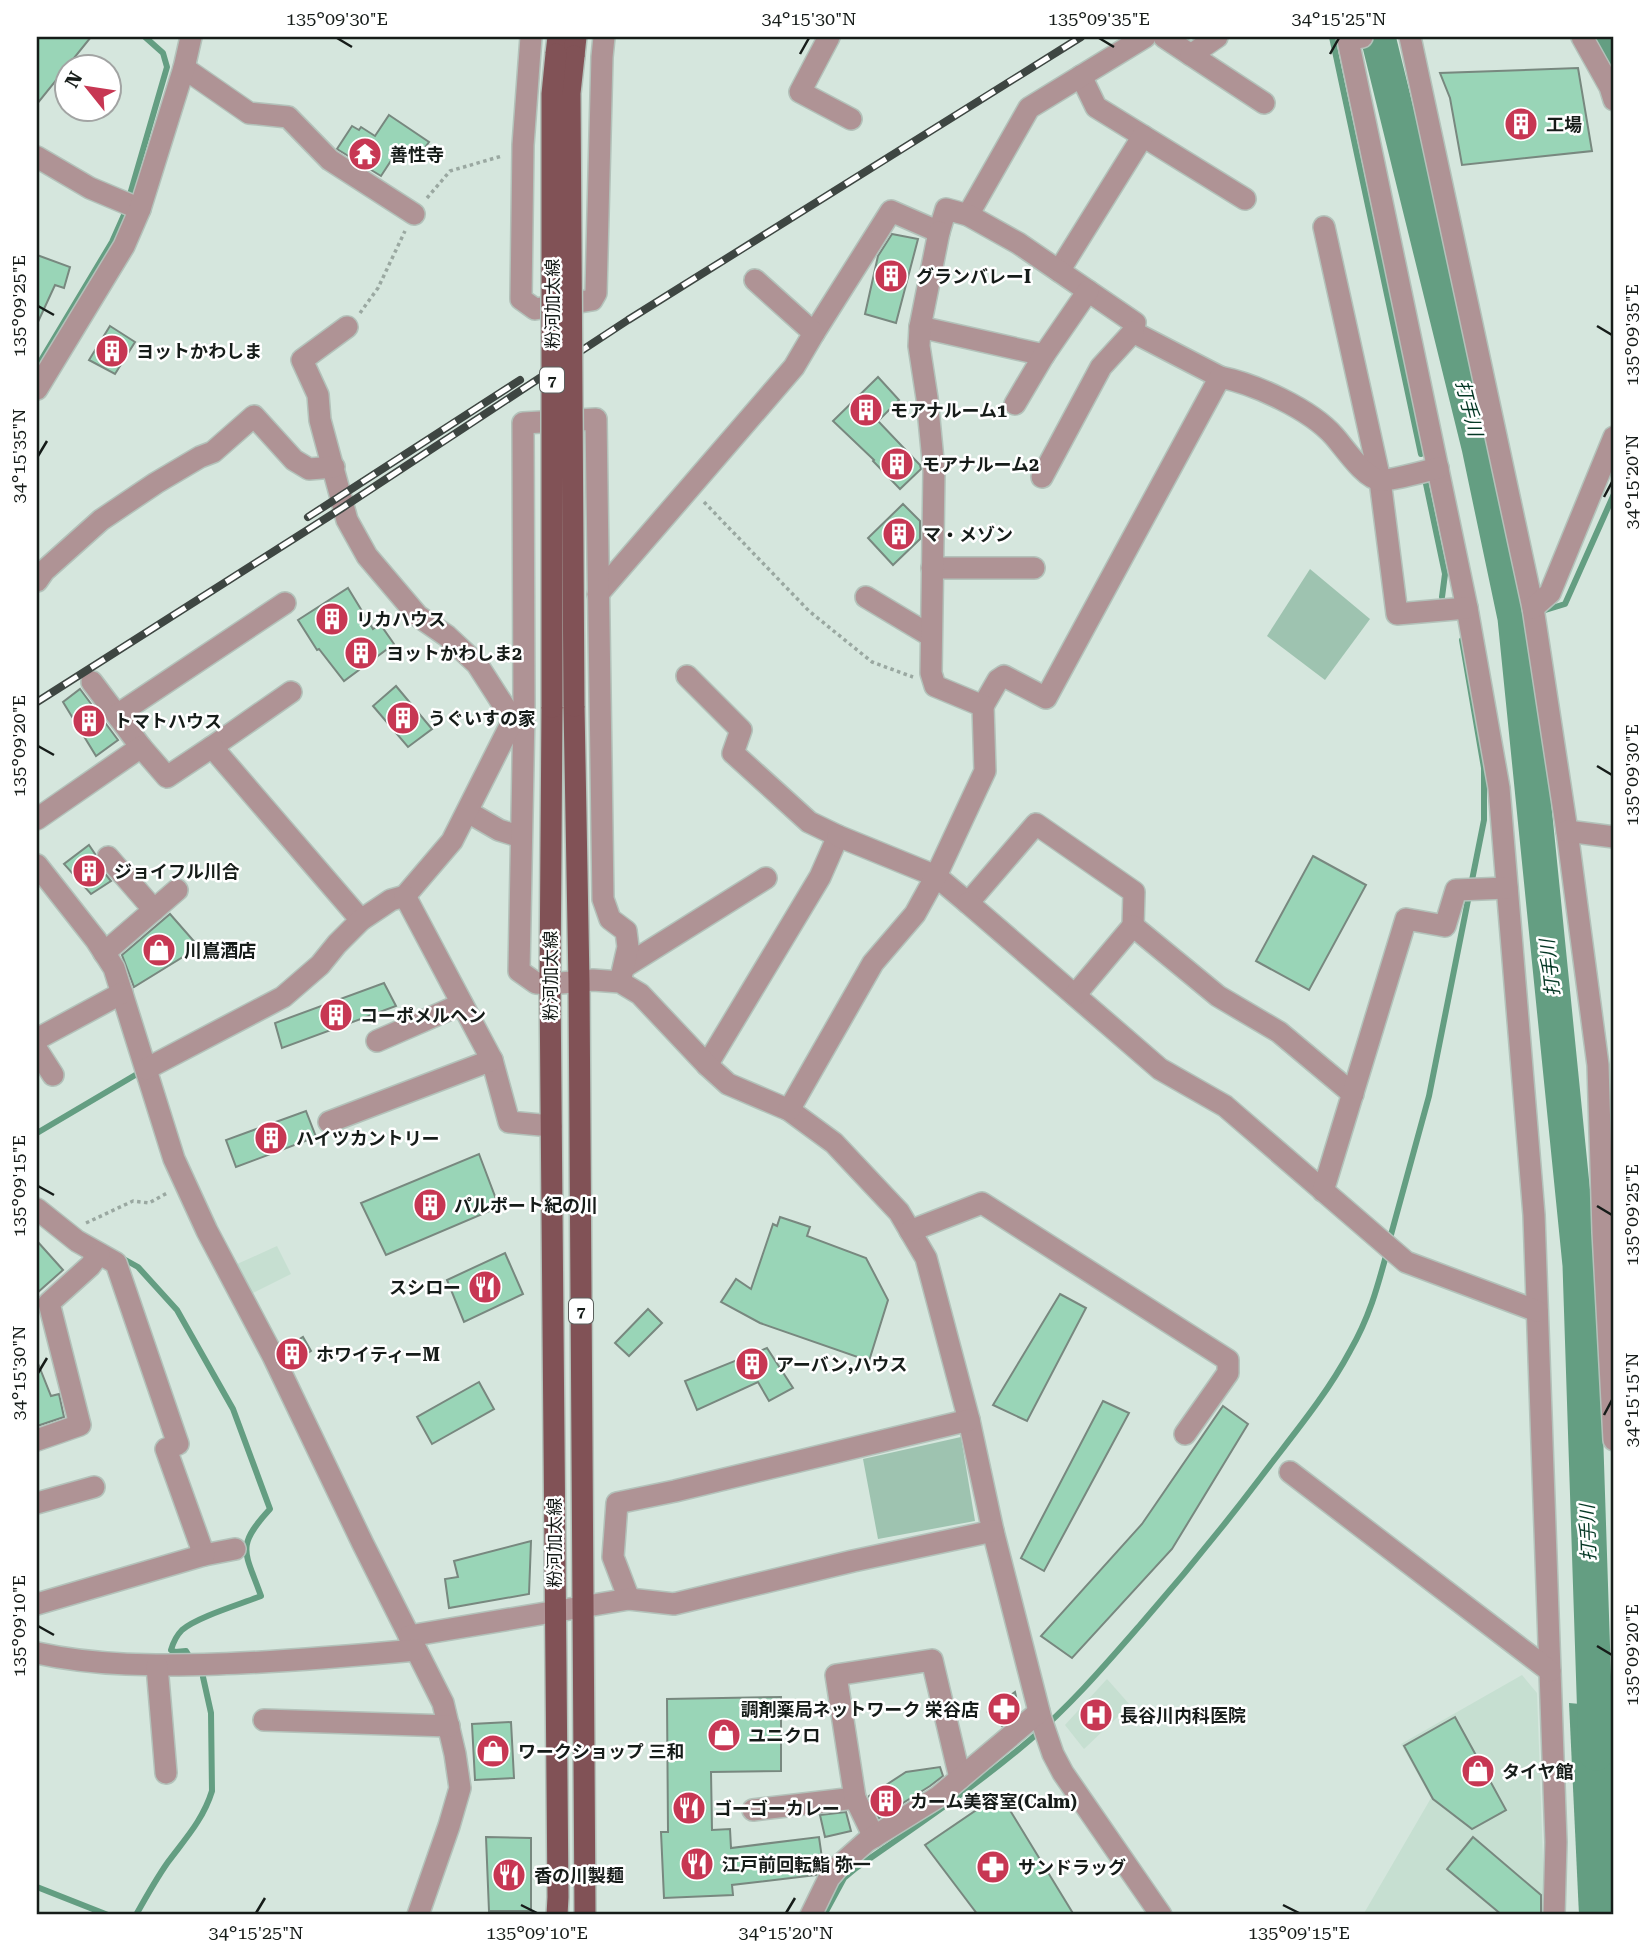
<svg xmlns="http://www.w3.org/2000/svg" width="1651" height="1952" viewBox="0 0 1651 1952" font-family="'Roboto Serif','Noto Sans JP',serif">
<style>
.built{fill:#c6dfd1}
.green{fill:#9ec3b0}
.water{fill:#649e82}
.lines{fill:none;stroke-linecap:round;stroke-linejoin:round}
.stream{stroke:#649e82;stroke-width:6}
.river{stroke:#649e82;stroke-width:35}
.building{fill:#99d5b7;stroke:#78887f;stroke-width:2}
.street-casing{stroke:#b3c2ba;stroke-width:24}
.primary-casing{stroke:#b3c2ba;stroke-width:24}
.path{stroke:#9aa8a1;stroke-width:3.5;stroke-dasharray:3.5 3.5;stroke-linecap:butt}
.street{stroke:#af9395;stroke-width:21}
.primary{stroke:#815256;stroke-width:21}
.rail-casing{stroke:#3e4642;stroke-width:8}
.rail{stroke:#fff;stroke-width:5;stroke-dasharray:16;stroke-linecap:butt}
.primary-bridge-casing{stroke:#b3c2ba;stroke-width:24;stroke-linecap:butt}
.primary-bridge{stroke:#815256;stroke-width:21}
.ticks{fill:none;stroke:#161c19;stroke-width:2.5}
.labels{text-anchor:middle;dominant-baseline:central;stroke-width:5;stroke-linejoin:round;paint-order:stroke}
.shield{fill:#fff;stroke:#5c605e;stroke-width:2}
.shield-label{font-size:16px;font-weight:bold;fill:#161c19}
.poi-label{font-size:18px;font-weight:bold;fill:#161c19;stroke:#fff;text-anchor:start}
.street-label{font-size:18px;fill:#161c19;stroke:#fff}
.water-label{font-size:19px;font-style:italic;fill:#053825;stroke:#fff}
.neatline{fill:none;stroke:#161c19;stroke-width:2.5}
.ticks-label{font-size:18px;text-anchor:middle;fill:#161c19}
</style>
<rect width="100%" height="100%" fill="#d5e6dd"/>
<g class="built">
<path d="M 277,1246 L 291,1274 L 249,1295 L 235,1265 Z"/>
<path d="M 1522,1675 L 1537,1693 L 1545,1915 L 1363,1915 L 1431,1798 L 1401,1744 Z"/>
<path d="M 1107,1679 L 1130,1705 L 1084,1749 L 1065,1725 Z"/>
</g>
<g class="green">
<path d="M 1310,569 L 1370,619 L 1325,680 L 1267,636 Z"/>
<path d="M 961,1437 L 975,1521 L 878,1539 L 863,1459 Z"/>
</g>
<path class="water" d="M 1569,1703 L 1614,1707 L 1614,1915 L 1579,1915 Z"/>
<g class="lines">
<g class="stream">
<path d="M 1332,37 L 1421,454"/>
<path d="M 37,367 L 112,242 L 124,215 L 167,67 L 163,53 L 145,37"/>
<path d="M 1426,484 L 1445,574 L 1442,597"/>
<path d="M 1542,611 L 1565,604 L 1614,494"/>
<path d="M 1515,618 L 1531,613"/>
<path d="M 37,1133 L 137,1074"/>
<path d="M 1389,1242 L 1429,1096 L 1484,820 L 1484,768 L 1462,640"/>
<path d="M 120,1257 L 138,1267 L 177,1310 L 233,1409 L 270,1509 C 235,1547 245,1551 261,1596 C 241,1604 197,1617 182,1630 C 177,1635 173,1643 171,1650 L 175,1652 L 186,1651 L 189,1656"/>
<path d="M 37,1887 L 108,1915"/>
<path d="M 136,1915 C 146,1897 156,1879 168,1862 C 185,1839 203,1820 212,1791 L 211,1713 L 203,1677"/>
<path d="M 824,1915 L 844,1878 L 856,1868 C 915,1827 976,1786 1031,1739 C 1071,1705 1106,1664 1141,1624 C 1183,1576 1223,1527 1261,1477 C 1292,1436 1326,1396 1350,1351 C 1369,1318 1377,1289 1387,1252"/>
</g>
<g class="river">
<path d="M 1378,37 L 1479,447 L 1515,618 L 1580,1265 L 1596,1753"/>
<path d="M 1608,37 L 1614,49"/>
</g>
</g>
<g class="building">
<path d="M 37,37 L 91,37 L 37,104 Z"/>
<path d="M 1578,68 L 1592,151 L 1462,165 L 1450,98 L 1440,73 Z"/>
<path d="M 389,115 L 429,142 L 415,161 L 398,150 L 381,176 L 337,149 L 352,126 L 359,130 L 361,127 L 375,136 Z"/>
<path d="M 892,234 L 918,239 L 896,323 L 865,314 L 878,256 Z"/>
<path d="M 37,255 L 70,267 L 64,288 L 55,285 L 37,324 Z"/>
<path d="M 110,326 L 135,342 L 115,374 L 89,360 Z"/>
<path d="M 878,377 L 899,400 L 878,421 L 920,465 L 921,469 L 900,489 L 873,461 L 874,460 L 833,421 Z"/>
<path d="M 903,504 L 920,521 L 920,539 L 893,565 L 868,538 Z"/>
<path d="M 348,588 L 373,629 L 380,624 L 394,644 L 344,681 L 319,649 L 317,650 L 298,620 Z"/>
<path d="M 396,686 L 432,729 L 408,747 L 373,706 Z"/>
<path d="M 80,689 L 118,740 L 96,756 L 63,702 Z"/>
<path d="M 89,845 L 95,854 L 98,865 L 111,881 L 91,894 L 64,864 Z"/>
<path d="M 1313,856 L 1366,885 L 1309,990 L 1256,961 Z"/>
<path d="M 170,914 L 199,947 L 134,987 L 122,955 Z"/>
<path d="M 384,983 L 396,1006 L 282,1048 L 275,1023 Z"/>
<path d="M 306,1111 L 316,1137 L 236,1167 L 226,1140 Z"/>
<path d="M 479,1154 L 499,1207 L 386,1255 L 361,1203 Z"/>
<path d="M 780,1217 L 810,1227 L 807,1236 L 866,1258 L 888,1300 L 869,1361 L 760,1323 L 721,1302 L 736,1279 L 751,1289 L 773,1224 L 777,1226 Z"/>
<path d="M 37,1241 L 63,1270 L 37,1293 Z"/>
<path d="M 505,1253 L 523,1294 L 464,1322 L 447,1280 Z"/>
<path d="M 1060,1294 L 1086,1308 L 1027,1421 L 993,1405 Z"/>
<path d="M 648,1309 L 662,1323 L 629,1356 L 615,1343 Z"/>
<path d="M 303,1337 L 311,1351 L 291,1364 L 284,1349 Z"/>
<path d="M 767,1348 L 793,1388 L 769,1401 L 758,1382 L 697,1410 L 685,1381 Z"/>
<path d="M 37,1361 L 51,1396 L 59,1394 L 64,1417 L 37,1426 Z"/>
<path d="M 479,1382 L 494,1409 L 432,1444 L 417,1417 Z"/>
<path d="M 1103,1401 L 1129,1413 L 1044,1571 L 1021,1558 Z"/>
<path d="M 1223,1406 L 1248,1424 L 1172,1549 L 1072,1658 L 1041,1636 L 1142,1524 Z"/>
<path d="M 531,1541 L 529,1594 L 449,1608 L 445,1579 L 458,1577 L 454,1561 Z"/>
<path d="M 1015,1692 L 1018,1706 L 1008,1721 L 1002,1726 L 988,1712 Z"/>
<path d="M 781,1697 L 781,1771 L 711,1772 L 712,1830 L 730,1829 L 731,1848 L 819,1837 L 823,1865 L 816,1875 L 732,1885 L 733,1895 L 664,1898 L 661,1832 L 668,1832 L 667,1699 Z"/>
<path d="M 1455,1717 L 1506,1810 L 1472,1829 L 1433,1799 L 1404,1746 Z"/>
<path d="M 511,1722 L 514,1778 L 475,1780 L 472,1724 Z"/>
<path d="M 940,1767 L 943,1776 L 930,1786 L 879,1818 L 869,1796 L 906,1772 Z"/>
<path d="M 1000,1794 L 1074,1915 L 978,1915 L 925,1845 Z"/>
<path d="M 846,1812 L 851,1831 L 825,1837 L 820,1815 Z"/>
<path d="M 486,1837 L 531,1838 L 531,1911 L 489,1911 Z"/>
<path d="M 1473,1837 L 1541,1895 L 1541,1915 L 1502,1915 L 1447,1869 Z"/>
</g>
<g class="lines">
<defs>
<g id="street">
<path d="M 531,37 L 523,145 L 521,299 L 535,309 L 592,300 L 596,293 L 602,57 L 604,37"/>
<path d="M 829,37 L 800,92 L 851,119"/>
<path d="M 1164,37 L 1191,55"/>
<path d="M 1217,37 L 1191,55 L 1264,103"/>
<path d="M 1362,37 L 1348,40 L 1467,608 L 1499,788 L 1534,1215 L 1556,1842 L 1554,1915"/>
<path d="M 1410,37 L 1533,608 L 1567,831 L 1598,1065 L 1603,1232 L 1614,1440"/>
<path d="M 1582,37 L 1610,87 L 1614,100"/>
<path d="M 184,68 L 249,113 L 288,117 L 330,160 L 414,214"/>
<path d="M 1081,76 L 1096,107 L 1245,199"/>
<path d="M 37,157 L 90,188 L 140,209"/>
<path d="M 968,215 L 1029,108 L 1145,37"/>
<path d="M 1324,227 L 1380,480 L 1397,614 L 1467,608"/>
<path d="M 1059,271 L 1143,136"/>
<path d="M 347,327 L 302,360 L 318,395 L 320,420 L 347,520 L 367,556 L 418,616 L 447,636 L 477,664 L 513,720"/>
<path d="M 920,327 L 1044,355"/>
<path d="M 814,333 L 891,211 L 939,232 L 946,209 L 968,215 L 1018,243 L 1135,323 L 1133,332 L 1220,377"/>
<path d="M 37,389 L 124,246 L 140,209 L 184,68 L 191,37"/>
<path d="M 1015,404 L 1044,355 L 1088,291"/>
<path d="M 1042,477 L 1101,367 L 1133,332"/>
<path d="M 932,568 L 1034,568"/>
<path d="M 37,581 L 44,571 L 101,520 L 156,483 L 200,457 L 213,452 L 254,416 L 294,460 L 309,469 L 334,467"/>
<path d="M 598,594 L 794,367 L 814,333 L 755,280"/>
<path d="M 866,597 L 931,636"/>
<path d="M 1533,608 L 1550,593 L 1614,437"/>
<path d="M 687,676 L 741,730 L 733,753 L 809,822 L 838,836 L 820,877 L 707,1065"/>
<path d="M 92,682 L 141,747"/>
<path d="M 983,706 L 998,680 L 1004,676 L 1046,698 L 1220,377 C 1255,384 1310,409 1334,436 C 1344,447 1365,479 1380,480 C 1391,481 1425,471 1438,468"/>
<path d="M 117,715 L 285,603"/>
<path d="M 212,747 L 291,692"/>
<path d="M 468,812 L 499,830 L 521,837"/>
<path d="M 37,819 L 141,747 L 167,777 L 212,747 L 361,920"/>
<path d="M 1567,831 L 1614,837"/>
<path d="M 838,836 L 936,876 L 968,903 L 1036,824 L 1134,892 L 1133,926"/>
<path d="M 108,857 L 154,910"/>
<path d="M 37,865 L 96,940 L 114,968 L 174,1159 L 207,1231 L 273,1356 L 363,1544 L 443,1703 L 455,1754 L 460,1788 L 449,1826 L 418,1915"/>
<path d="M 968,903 L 1160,1069 L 1225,1106 L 1406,1262 L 1537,1311"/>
<path d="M 104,953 L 177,890"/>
<path d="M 624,967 L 766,878"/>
<path d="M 620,982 L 628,947 L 626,931 L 610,919 L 603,899 L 596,419 L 523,423 L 524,711 L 519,971 L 536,983 L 550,984 L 593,980 L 620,982 L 640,994 L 707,1065 L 728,1084 L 789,1110 L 834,1143 L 899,1212 L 926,1258 L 969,1420 L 993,1531 L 1041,1719 L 1053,1754 L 1063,1773 L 1161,1915"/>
<path d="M 1075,995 L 1133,926 L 1218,996 L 1279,1032 L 1353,1094"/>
<path d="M 37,1039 L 122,993"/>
<path d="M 377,1041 L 462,1004"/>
<path d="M 37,1050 L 53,1075"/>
<path d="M 492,1060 L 509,1122 L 551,1126"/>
<path d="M 146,1069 L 283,997 L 320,965 L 337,944 L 361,920 L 391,900 L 405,896 L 452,841 L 513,720 L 524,711"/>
<path d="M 789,1110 L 873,963 L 915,914 L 936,876 L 985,771 L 983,706 L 935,686 L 931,673 L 934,471 L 927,398 L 919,346 L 920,327 L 939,232"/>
<path d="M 329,1122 L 492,1060 L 405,896"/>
<path d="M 1323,1191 L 1406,919 L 1445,926 L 1456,890 L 1507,888"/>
<path d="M 37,1209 L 77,1241 L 116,1263 L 178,1444 L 166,1449 L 204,1555 L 235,1549"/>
<path d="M 910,1231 L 982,1203 L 1228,1360 L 1228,1373 L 1185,1434"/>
<path d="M 37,1440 L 80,1425 L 49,1303 L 90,1266 L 99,1254"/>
<path d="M 1290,1472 L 1550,1671"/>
<path d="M 37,1503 L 94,1487"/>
<path d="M 629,1599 L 613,1557 L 617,1503 L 675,1491 L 969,1420"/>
<path d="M 37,1604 L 204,1555"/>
<path d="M 409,1636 L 629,1599 L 674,1604 L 853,1561 L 993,1531"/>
<path d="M 37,1653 C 96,1666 157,1666 218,1664 C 284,1662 350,1656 416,1650"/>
<path d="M 157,1666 L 166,1773"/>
<path d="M 264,1720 L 449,1726"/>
<path d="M 753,1810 L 855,1798"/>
<path d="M 874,1837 L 855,1798 L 836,1675 L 932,1660 L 960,1778"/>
<path d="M 811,1915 L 829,1878 L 840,1865 L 867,1841 L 938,1797 L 1039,1712"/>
</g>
<g id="primary">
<path d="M 556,54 L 558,37"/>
<path d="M 574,56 L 576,37"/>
<path d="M 574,706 L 579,982 L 585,1915"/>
<path d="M 552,707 L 550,984 L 558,1897 L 557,1915"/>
</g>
</defs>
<use href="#street" class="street-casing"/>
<use href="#primary" class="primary-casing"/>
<g class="path">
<path d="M 427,198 L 450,171 L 502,156"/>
<path d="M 360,313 L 378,288 L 405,231"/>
<path d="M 704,502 L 809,611 L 872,662 L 913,677"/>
<path d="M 86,1223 L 133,1201 L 149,1203 L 169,1192"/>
</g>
<use href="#street" class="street"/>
<use href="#primary" class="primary"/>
<defs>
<g id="rail">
<path d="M 308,517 L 520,380"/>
<path d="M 37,702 L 342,508 L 628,320 L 1081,37"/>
</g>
</defs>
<use href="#rail" class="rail-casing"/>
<use href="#rail" class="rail"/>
<defs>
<g id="primary-bridge">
<path d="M 574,56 L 570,93 L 574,706"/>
<path d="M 552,707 L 552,94 L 556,54"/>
</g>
</defs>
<use href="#primary-bridge" class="primary-bridge-casing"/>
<use href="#primary-bridge" class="primary-bridge"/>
</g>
<path class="ticks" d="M 337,38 L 352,47M 1099,38 L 1114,47M 800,54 L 809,38M 1330,54 L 1339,38M 38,306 L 54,315M 1597,326 L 1612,335M 38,456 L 47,441M 1604,497 L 1612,482M 38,746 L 54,755M 1597,766 L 1612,775M 38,1186 L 54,1195M 1597,1206 L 1612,1215M 38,1373 L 47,1358M 1604,1415 L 1612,1400M 38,1626 L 54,1635M 1597,1646 L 1612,1655M 521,1905 L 537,1913M 1283,1905 L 1299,1913M 256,1913 L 265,1898M 786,1913 L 795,1898"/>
<defs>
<symbol id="building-disc" viewBox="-11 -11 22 22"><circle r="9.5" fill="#c73753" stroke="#fff"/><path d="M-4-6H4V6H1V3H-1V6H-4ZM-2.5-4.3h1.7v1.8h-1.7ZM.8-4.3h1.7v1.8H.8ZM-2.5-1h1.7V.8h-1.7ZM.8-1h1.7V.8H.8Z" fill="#fff"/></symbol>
<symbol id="temple-disc" viewBox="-11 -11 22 22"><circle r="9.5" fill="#c73753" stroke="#fff"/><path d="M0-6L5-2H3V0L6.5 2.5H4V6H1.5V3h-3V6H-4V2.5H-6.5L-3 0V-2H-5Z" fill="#fff"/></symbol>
<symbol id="shop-disc" viewBox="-11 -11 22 22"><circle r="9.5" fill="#c73753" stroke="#fff"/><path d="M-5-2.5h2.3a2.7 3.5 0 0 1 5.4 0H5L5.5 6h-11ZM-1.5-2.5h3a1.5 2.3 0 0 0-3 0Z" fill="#fff"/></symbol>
<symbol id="restaurant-disc" viewBox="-11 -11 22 22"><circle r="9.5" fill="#c73753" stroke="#fff"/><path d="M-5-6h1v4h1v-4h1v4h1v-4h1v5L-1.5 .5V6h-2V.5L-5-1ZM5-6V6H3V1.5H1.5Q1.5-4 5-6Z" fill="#fff"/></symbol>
<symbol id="pharmacy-disc" viewBox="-11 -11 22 22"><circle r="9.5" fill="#c73753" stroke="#fff"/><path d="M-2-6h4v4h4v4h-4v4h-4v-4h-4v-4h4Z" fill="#fff"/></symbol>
<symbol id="hospital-disc" viewBox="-11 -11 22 22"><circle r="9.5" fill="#c73753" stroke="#fff"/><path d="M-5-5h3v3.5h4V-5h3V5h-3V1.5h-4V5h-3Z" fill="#fff"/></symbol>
</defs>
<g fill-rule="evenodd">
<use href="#building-disc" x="1502" y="105" width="38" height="38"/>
<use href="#temple-disc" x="346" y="135" width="38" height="38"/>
<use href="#building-disc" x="872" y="257" width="38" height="38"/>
<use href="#building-disc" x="93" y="332" width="38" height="38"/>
<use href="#building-disc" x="847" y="391" width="38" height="38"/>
<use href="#building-disc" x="878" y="445" width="38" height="38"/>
<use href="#building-disc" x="880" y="515" width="38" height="38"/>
<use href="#building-disc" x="313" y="600" width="38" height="38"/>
<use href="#building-disc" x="342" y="634" width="38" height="38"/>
<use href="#building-disc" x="384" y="699" width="38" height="38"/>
<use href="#building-disc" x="70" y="702" width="38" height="38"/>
<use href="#building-disc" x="70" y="852" width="38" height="38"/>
<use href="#shop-disc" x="140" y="931" width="38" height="38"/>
<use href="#building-disc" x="317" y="996" width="38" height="38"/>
<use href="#building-disc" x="252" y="1119" width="38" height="38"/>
<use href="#building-disc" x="411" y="1186" width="38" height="38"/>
<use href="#restaurant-disc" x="466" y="1268" width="38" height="38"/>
<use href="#building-disc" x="273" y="1335" width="38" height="38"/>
<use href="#building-disc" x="733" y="1345" width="38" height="38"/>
<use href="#pharmacy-disc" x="985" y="1690" width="38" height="38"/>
<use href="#hospital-disc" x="1077" y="1696" width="38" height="38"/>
<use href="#shop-disc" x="705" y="1716" width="38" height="38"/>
<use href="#shop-disc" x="474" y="1732" width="38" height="38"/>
<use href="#shop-disc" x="1459" y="1752" width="38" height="38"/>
<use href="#building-disc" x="867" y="1782" width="38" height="38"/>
<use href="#restaurant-disc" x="670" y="1789" width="38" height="38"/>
<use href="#restaurant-disc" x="678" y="1845" width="38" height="38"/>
<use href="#pharmacy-disc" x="974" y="1848" width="38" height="38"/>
<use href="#restaurant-disc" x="490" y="1856" width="38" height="38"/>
</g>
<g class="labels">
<g class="shield">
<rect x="540" y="367.5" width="24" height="25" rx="5"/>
<rect x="569" y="1298.5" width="24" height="25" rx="5"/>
</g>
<g class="shield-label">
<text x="552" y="380">7</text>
<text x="581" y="1311">7</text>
</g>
<g class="poi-label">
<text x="1546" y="124">工場</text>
<text x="390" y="154">善性寺</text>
<text x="916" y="276">グランバレーI</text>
<text x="136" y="351">ヨットかわしま</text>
<text x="890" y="410">モアナルーム1</text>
<text x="922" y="464">モアナルーム2</text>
<text x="923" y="534">マ・メゾン</text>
<text x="356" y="619">リカハウス</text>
<text x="386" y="653">ヨットかわしま2</text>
<text x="428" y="718">うぐいすの家</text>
<text x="114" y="721">トマトハウス</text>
<text x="114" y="871">ジョイフル川合</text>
<text x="184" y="950">川嶌酒店</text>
<text x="360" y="1015">コーポメルヘン</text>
<text x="296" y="1138">ハイツカントリー</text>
<text x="454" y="1205">パルポート紀の川</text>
<text x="461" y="1287" text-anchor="end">スシロー</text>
<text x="316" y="1354">ホワイティーM</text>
<text x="776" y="1364">アーバン,ハウス</text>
<text x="979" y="1709" text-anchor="end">調剤薬局ネットワーク 栄谷店</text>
<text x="1120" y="1715">長谷川内科医院</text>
<text x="748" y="1735">ユニクロ</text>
<text x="518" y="1751">ワークショップ 三和</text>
<text x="1502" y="1771">タイヤ館</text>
<text x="910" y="1801">カーム美容室(Calm)</text>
<text x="714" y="1808">ゴーゴーカレー</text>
<text x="722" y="1864">江戸前回転鮨 弥一</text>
<text x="1018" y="1867">サンドラッグ</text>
<text x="534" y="1875">香の川製麺</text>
</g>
<g class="street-label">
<text transform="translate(552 304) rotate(-90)">粉河加太線</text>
<text transform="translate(550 976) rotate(-90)">粉河加太線</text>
<text transform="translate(554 1543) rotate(-90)">粉河加太線</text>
</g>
<g class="water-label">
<text transform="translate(1469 408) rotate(76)">打手川</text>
<text transform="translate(1550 968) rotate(-96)">打手川</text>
<text transform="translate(1588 1533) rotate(-92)">打手川</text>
</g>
</g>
<rect width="1651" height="1952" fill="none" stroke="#ffffff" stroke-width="77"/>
<g transform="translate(88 88) rotate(300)"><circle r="33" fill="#ffffff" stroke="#a2a4a3" stroke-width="2"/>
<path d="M0-5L12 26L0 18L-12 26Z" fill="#c73753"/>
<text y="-10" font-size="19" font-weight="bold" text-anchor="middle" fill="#161c19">N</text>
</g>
<rect x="38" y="38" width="1574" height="1875" class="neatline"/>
<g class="ticks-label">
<text x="337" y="25">135°09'30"E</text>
<text x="809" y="25">34°15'30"N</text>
<text x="1099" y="25">135°09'35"E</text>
<text x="1339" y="25">34°15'25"N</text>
<text transform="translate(19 306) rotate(-90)" y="6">135°09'25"E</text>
<text transform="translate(1632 335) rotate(-90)" y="6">135°09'35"E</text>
<text transform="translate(19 456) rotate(-90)" y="6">34°15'35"N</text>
<text transform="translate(1632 482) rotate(-90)" y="6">34°15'20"N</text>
<text transform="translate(19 746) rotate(-90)" y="6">135°09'20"E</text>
<text transform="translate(1632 775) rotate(-90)" y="6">135°09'30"E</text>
<text transform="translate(19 1186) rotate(-90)" y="6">135°09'15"E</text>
<text transform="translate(1632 1215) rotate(-90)" y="6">135°09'25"E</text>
<text transform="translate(19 1373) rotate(-90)" y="6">34°15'30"N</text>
<text transform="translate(1632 1400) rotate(-90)" y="6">34°15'15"N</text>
<text transform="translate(19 1626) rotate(-90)" y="6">135°09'10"E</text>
<text transform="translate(1632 1655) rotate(-90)" y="6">135°09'20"E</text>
<text x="256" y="1939">34°15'25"N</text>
<text x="537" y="1939">135°09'10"E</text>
<text x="786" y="1939">34°15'20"N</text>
<text x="1299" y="1939">135°09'15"E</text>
</g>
</svg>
